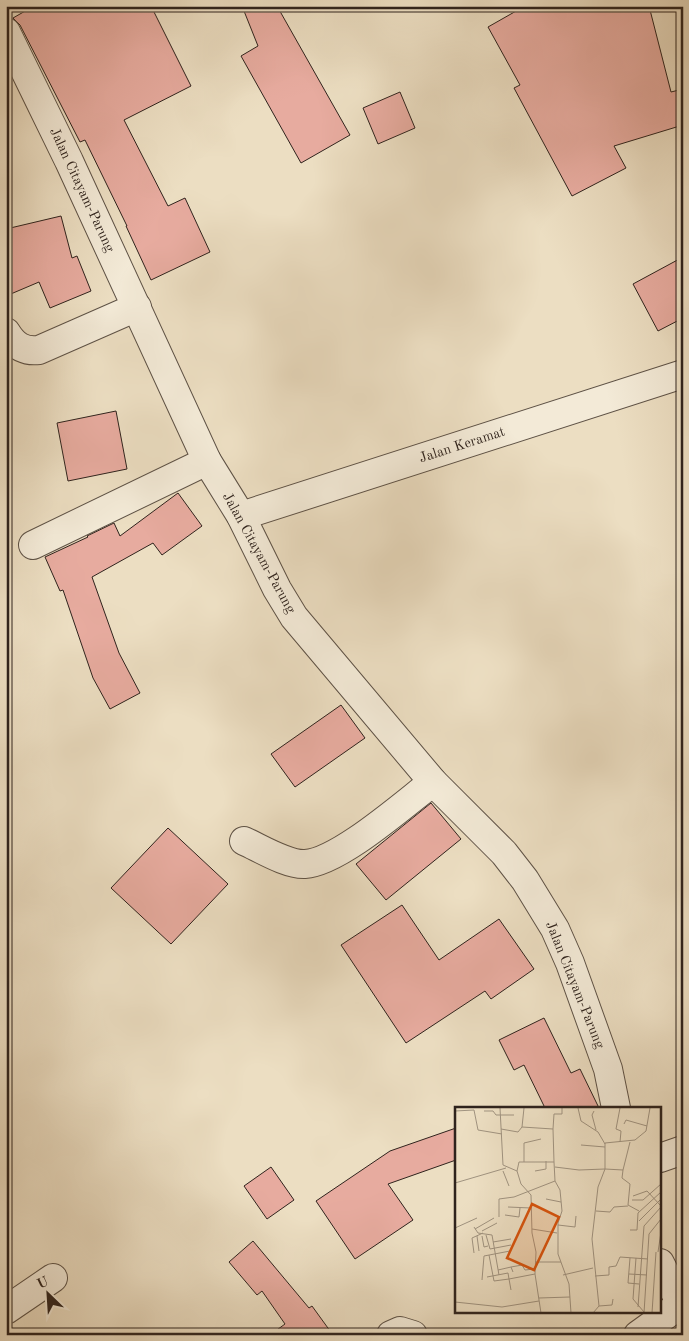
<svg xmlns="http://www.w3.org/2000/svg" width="689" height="1341" viewBox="0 0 689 1341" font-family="'Old Standard TT',serif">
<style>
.building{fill:#e7ab9f;stroke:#2f231d}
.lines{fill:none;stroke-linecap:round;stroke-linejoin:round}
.street-casing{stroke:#5e5246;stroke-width:30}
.street{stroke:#f3ead7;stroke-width:28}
.labels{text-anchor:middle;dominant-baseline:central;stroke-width:4;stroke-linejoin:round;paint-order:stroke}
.street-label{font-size:14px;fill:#2f231d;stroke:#f3ead7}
.inset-road{fill:none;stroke:#a09380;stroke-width:1}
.view{fill:#d6540e;fill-opacity:0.15;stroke:#d6540e;stroke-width:2.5}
.inset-edge{fill:none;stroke:#2f231d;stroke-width:2.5}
</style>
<rect width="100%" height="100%" fill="#ecdec2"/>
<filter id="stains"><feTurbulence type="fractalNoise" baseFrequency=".004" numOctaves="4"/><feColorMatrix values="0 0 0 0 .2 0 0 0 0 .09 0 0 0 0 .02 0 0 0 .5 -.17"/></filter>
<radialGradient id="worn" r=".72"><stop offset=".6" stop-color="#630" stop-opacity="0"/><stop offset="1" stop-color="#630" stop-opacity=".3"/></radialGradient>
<g class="building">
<path d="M 34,6 L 151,6 L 191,86 L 124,120 L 168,206 L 185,198 L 210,252 L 151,280 L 126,226 L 127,226 L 85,140 L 80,142 L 20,25 L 13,18 Z"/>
<path d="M 242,6 L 277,6 L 350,135 L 301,163 L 241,56 L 258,46 Z"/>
<path d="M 525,6 L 649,6 L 671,92 L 683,89 L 683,125 L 614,146 L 626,168 L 572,196 L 514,88 L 520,85 L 488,27 Z"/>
<path d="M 400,92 L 415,128 L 378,144 L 363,108 Z"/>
<path d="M 61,216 L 72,258 L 77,256 L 91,291 L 50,308 L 39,282 L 6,296 L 6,229 Z"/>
<path d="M 683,257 L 683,318 L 658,331 L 633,284 Z"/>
<path d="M 116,411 L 127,469 L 68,481 L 57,423 Z"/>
<path d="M 178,493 L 202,526 L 162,555 L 153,543 L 92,577 L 119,653 L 140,693 L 110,709 L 93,678 L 63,590 L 60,591 L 45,557 L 88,537 L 87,536 L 114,523 L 120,536 Z"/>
<path d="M 341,705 L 365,738 L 295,787 L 271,754 Z"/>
<path d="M 431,803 L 461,839 L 386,900 L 356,864 Z"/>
<path d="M 168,828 L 228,884 L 171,944 L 111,888 Z"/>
<path d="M 402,905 L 439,960 L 499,919 L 534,969 L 491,999 L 485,991 L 406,1043 L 341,945 Z"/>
<path d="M 544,1018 L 571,1073 L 580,1069 L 599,1108 L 545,1108 L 524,1065 L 514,1070 L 499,1040 Z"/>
<path d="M 456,1128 L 456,1160 L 388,1184 L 413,1220 L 355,1259 L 316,1201 L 390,1151 Z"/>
<path d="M 271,1167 L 294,1200 L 267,1219 L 244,1186 Z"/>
<path d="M 253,1241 L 309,1308 L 312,1306 L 333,1335 L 270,1335 L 285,1324 L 262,1291 L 257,1295 L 229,1262 Z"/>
</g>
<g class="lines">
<defs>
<g id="street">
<path d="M 6,32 L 69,161 L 207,461 L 241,516 L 277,589 L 294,617 L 433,782 L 504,853 L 525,880 L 555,929 L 570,963 L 608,1069 L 616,1108"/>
<path d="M 6,332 C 14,345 23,352 39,350 L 137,307"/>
<path d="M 241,516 L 683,374"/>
<path d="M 33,545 L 207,461"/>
<path d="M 244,841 C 260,848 287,865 305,864 C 339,862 404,804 433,782"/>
<path d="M 660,1158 L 683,1150"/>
<path d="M 660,1263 L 683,1308"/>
<path d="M 6,1310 L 53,1278"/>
<path d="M 391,1335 L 400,1331 L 413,1335"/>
<path d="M 638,1335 L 681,1304"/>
</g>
</defs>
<use href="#street" class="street-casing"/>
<use href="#street" class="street"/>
</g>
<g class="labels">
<g class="street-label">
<text transform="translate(82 190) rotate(65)">Jalan Citayam-Parung</text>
<text transform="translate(462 445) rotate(-18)">Jalan Keramat</text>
<text transform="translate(259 553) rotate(61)">Jalan Citayam-Parung</text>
<text transform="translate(575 985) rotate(68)">Jalan Citayam-Parung</text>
</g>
</g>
<g transform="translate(455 1107)">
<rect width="206" height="206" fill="#ecdec2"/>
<path class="inset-road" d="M 45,1 L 48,58 L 62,64 L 66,77 L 76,88 L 77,126 L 81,145 L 80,167 L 86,206M 123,1 L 126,14 L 143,25 L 150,37M 165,1 L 161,22 L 166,24 L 165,35M 0,4 L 19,3 L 23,23 L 47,27M 29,4 L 38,4 L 41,8 L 59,8M 139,4 L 137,8 L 141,23M 169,17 L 171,13 L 192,19M 67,20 L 98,22 L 99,55M 67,20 L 69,1M 46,22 L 63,25 L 67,20M 98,22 L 99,7 L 107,7 L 107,1M 126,38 L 150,40M 69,55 L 69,36 L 86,32M 100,60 L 124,63 L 150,62 L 150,36 L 180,33 L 191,24 L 195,1M 168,63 L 175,35M 48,64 L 54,79M 80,64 L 91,62 L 91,54M 100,74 L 105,83 L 107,104 L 103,116 L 103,147 L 114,177 L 116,206M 0,76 L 51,61M 178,89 L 192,84 L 206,99M 91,92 L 106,95M 177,93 L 188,93 L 206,77M 53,100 L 76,101M 141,104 L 155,105 L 159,100 L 173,99M 50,108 L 64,110 L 65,101M 44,110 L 44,92 L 59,90 L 100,74 L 99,55 L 64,55 L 62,64M 184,114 L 206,92M 103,118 L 120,120 L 121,109M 19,120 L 23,126 L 37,128 L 44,168M 0,121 L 22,111M 20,122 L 39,111M 77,122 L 102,126M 175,123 L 182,123 L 183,106 L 206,85M 27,124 L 42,116M 31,128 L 35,142 L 56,138M 22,129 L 24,144M 27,129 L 29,140 L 33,139M 38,135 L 56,132M 203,145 L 206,125M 19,146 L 17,131 L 28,126M 34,148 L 39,174 L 54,172 L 56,183M 175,151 L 173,176 L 184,177M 181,151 L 178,192 L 189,205M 80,155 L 106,155M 56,160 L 67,158 L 70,163 L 79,162M 43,163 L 56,160 L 58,165M 174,167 L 192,168M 108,168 L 138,161M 140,169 L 154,168 L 154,160 L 161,159 L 165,150 L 193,152M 32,170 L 53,166 L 54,172 L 80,167M 27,173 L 29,149 L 55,144M 84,191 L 115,190M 0,195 L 47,200 L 84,194M 144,199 L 157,198 L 158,192M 183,200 L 189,119 L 206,100M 138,206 L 144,199 L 137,132 L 143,80 L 150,62 L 168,63 L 167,71 L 175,77 L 173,98 L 184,104M 189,206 L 194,127 L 206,112M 197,206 L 201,145"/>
<path class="view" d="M 77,97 L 104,110 L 79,163 L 52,151 Z"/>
<rect width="206" height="206" class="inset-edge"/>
</g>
<rect width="689" height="1341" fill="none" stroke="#ecdec2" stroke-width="25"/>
<rect x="8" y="8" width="674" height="1326" fill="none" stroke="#2f231d" stroke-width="2.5"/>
<rect x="12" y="12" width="664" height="1316" fill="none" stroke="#2f231d"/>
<g transform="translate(48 1294) rotate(335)" stroke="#f3ead7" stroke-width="4" paint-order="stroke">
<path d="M0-4L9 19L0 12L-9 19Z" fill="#2f231d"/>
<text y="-8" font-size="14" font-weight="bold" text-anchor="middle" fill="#2f231d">U</text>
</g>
<rect width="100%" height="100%" filter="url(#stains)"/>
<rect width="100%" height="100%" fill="url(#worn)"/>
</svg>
